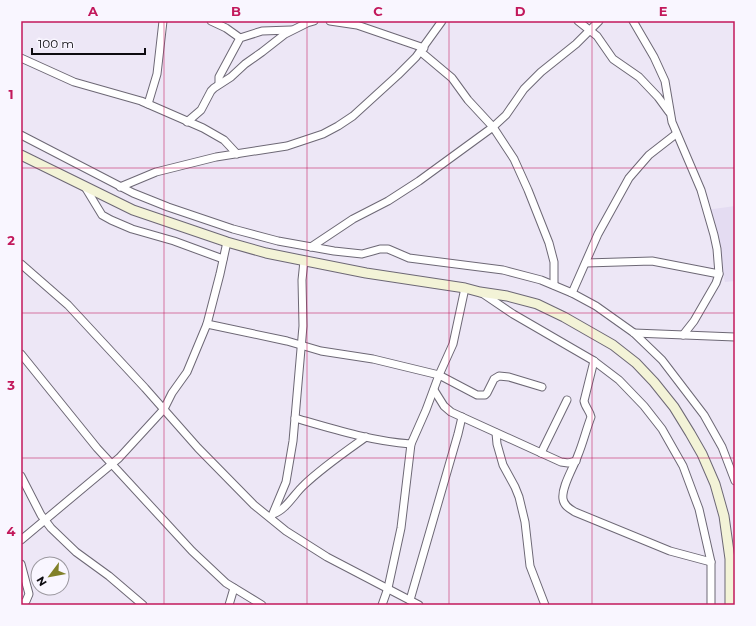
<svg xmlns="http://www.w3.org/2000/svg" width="756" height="626" viewBox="0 0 756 626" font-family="Montserrat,sans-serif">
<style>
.built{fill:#e4dcf2}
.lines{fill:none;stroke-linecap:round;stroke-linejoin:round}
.minor-casing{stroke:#6d6875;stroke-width:9}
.secondary-casing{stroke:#6d6875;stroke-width:11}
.minor{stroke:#fff;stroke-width:7}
.secondary{stroke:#f3f3d7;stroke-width:9}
.grid{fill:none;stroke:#c2185b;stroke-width:1;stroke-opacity:0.55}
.neatline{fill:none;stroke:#c2185b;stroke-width:1.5}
.grid-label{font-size:13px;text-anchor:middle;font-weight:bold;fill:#c2185b}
</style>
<rect width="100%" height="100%" fill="#ede7f6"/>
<path class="built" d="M 735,206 L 735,281 L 725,282 L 706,210 Z"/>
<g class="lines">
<defs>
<g id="minor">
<path d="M 211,21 L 226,28 L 240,38"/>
<path d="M 330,21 L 357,25 L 424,48"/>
<path d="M 578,21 L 597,36 L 613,59 L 639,77 L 658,97 L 669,112"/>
<path d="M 633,21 L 654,57 L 665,81 L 672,122 L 701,190 L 714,235 L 717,249 L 719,274 L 716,283 L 694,321 L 683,335"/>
<path d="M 421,52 L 452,78 L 468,100 L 493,127 L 514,159 L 528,190 L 549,243 L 554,262 L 554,285"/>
<path d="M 21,58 L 74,82 L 141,101 L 203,128 L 224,140 L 237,154"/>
<path d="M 219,84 L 219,77 L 240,38 L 262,31 L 291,30"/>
<path d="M 148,104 L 157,74 L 163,21"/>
<path d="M 187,122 L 201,110 L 211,91 L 214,88 L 231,77 L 245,64 L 262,52 L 285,34 L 307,23 L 314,21"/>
<path d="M 21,135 L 133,193 L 168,207 L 233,229 L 278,241 L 334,251 L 362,254 L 380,249 L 388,249 L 409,258 L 503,270 L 541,280 L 572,293 L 596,306 L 634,333 L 662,360 L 704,415 L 722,447 L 735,481"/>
<path d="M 85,187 L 102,215 L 111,220 L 132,229 L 174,241 L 223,259"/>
<path d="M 120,187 L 156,172 L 216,157 L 287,146 L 323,134 L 338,126 L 353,116 L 398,75 L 416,57 L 442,21"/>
<path d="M 311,247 L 353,219 L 388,201 L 419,181 L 493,127 L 506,115 L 524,89 L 541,72 L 576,44 L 599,21"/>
<path d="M 586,263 L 652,261 L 719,274"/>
<path d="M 21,264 L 68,305 L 145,388 L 198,448 L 254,505 L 286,531 L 327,557 L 419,605"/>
<path d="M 482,293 L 513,314 L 594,361 L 619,380 L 644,406 L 662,429 L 683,466 L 699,509 L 711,562 L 711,605"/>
<path d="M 572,293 L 598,234 L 629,178 L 649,155 L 676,134"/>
<path d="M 207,324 L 287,341 L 321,351 L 373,359 L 439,375 L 477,395 L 485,395 L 487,393 L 494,379 L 499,376 L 509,377 L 542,387"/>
<path d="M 634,333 L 735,337"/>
<path d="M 21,354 L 97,448 L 192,551 L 226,583 L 262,605"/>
<path d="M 594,361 L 584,401 C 585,407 590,411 591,417 C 586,430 583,443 578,455 C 574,467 561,487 563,499 C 564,506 570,509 575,512 L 670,551 L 711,562"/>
<path d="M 434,390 L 444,406 L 451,412 L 561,462 L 568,463 L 576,461"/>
<path d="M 295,418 C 333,429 371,441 411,444"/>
<path d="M 496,433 L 497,444 L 503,465 L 515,487 L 519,497 L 525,522 L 530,566 L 545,605"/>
<path d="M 541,453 L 567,400"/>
<path d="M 21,476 L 41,515 L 51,528 L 76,552 L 109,576 L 143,605"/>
<path d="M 273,514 C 286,510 294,494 304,485 C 323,467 345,452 366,437"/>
<path d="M 271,518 L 286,482 L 293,441 L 303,326 L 302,280 L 304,261"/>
<path d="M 21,540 L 119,458 L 164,409 L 172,393 L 187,372 L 207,324 L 220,274 L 227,242"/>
<path d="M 21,564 L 29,594 L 26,601 L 21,605"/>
<path d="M 410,600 L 458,434 L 462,417"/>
<path d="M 229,605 L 234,588"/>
<path d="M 382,605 L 388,588 L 401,528 L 411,444 L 426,410 L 439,375 L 453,344 L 465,288"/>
</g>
<path id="secondary" d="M 21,155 L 133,210 L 227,242 L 266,253 L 366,273 L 465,288 L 480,292 L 507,296 L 537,304 L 564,317 L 613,345 L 636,363 L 654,382 L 674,407 L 690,433 L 702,454 L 715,484 L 724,516 L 730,559 L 730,605"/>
</defs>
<use href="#minor" class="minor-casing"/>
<use href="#secondary" class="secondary-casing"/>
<use href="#minor" class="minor"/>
<use href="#secondary" class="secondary"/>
</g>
<path class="grid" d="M 164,21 L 164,605M 307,21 L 307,605M 449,21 L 449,605M 592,21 L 592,605M 21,168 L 735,168M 21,313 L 735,313M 21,458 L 735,458"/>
<rect width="756" height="626" fill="none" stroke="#f9f6ff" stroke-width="44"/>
<g transform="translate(50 576) rotate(238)"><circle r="19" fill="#f9f6ff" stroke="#9b989f"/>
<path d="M0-3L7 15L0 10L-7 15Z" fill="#818029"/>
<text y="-6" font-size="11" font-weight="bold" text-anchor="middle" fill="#0d0b10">N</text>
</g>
<path d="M32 48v6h113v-6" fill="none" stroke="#0d0b10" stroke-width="2"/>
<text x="38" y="48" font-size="12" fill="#0d0b10" stroke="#f9f6ff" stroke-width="3" paint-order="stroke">100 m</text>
<rect x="22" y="22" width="712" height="582" class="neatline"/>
<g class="grid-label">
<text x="93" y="16">A</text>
<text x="236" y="16">B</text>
<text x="378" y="16">C</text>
<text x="520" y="16">D</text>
<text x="663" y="16">E</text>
<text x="11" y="99">1</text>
<text x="11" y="245">2</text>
<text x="11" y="390">3</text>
<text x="11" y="536">4</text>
</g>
</svg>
